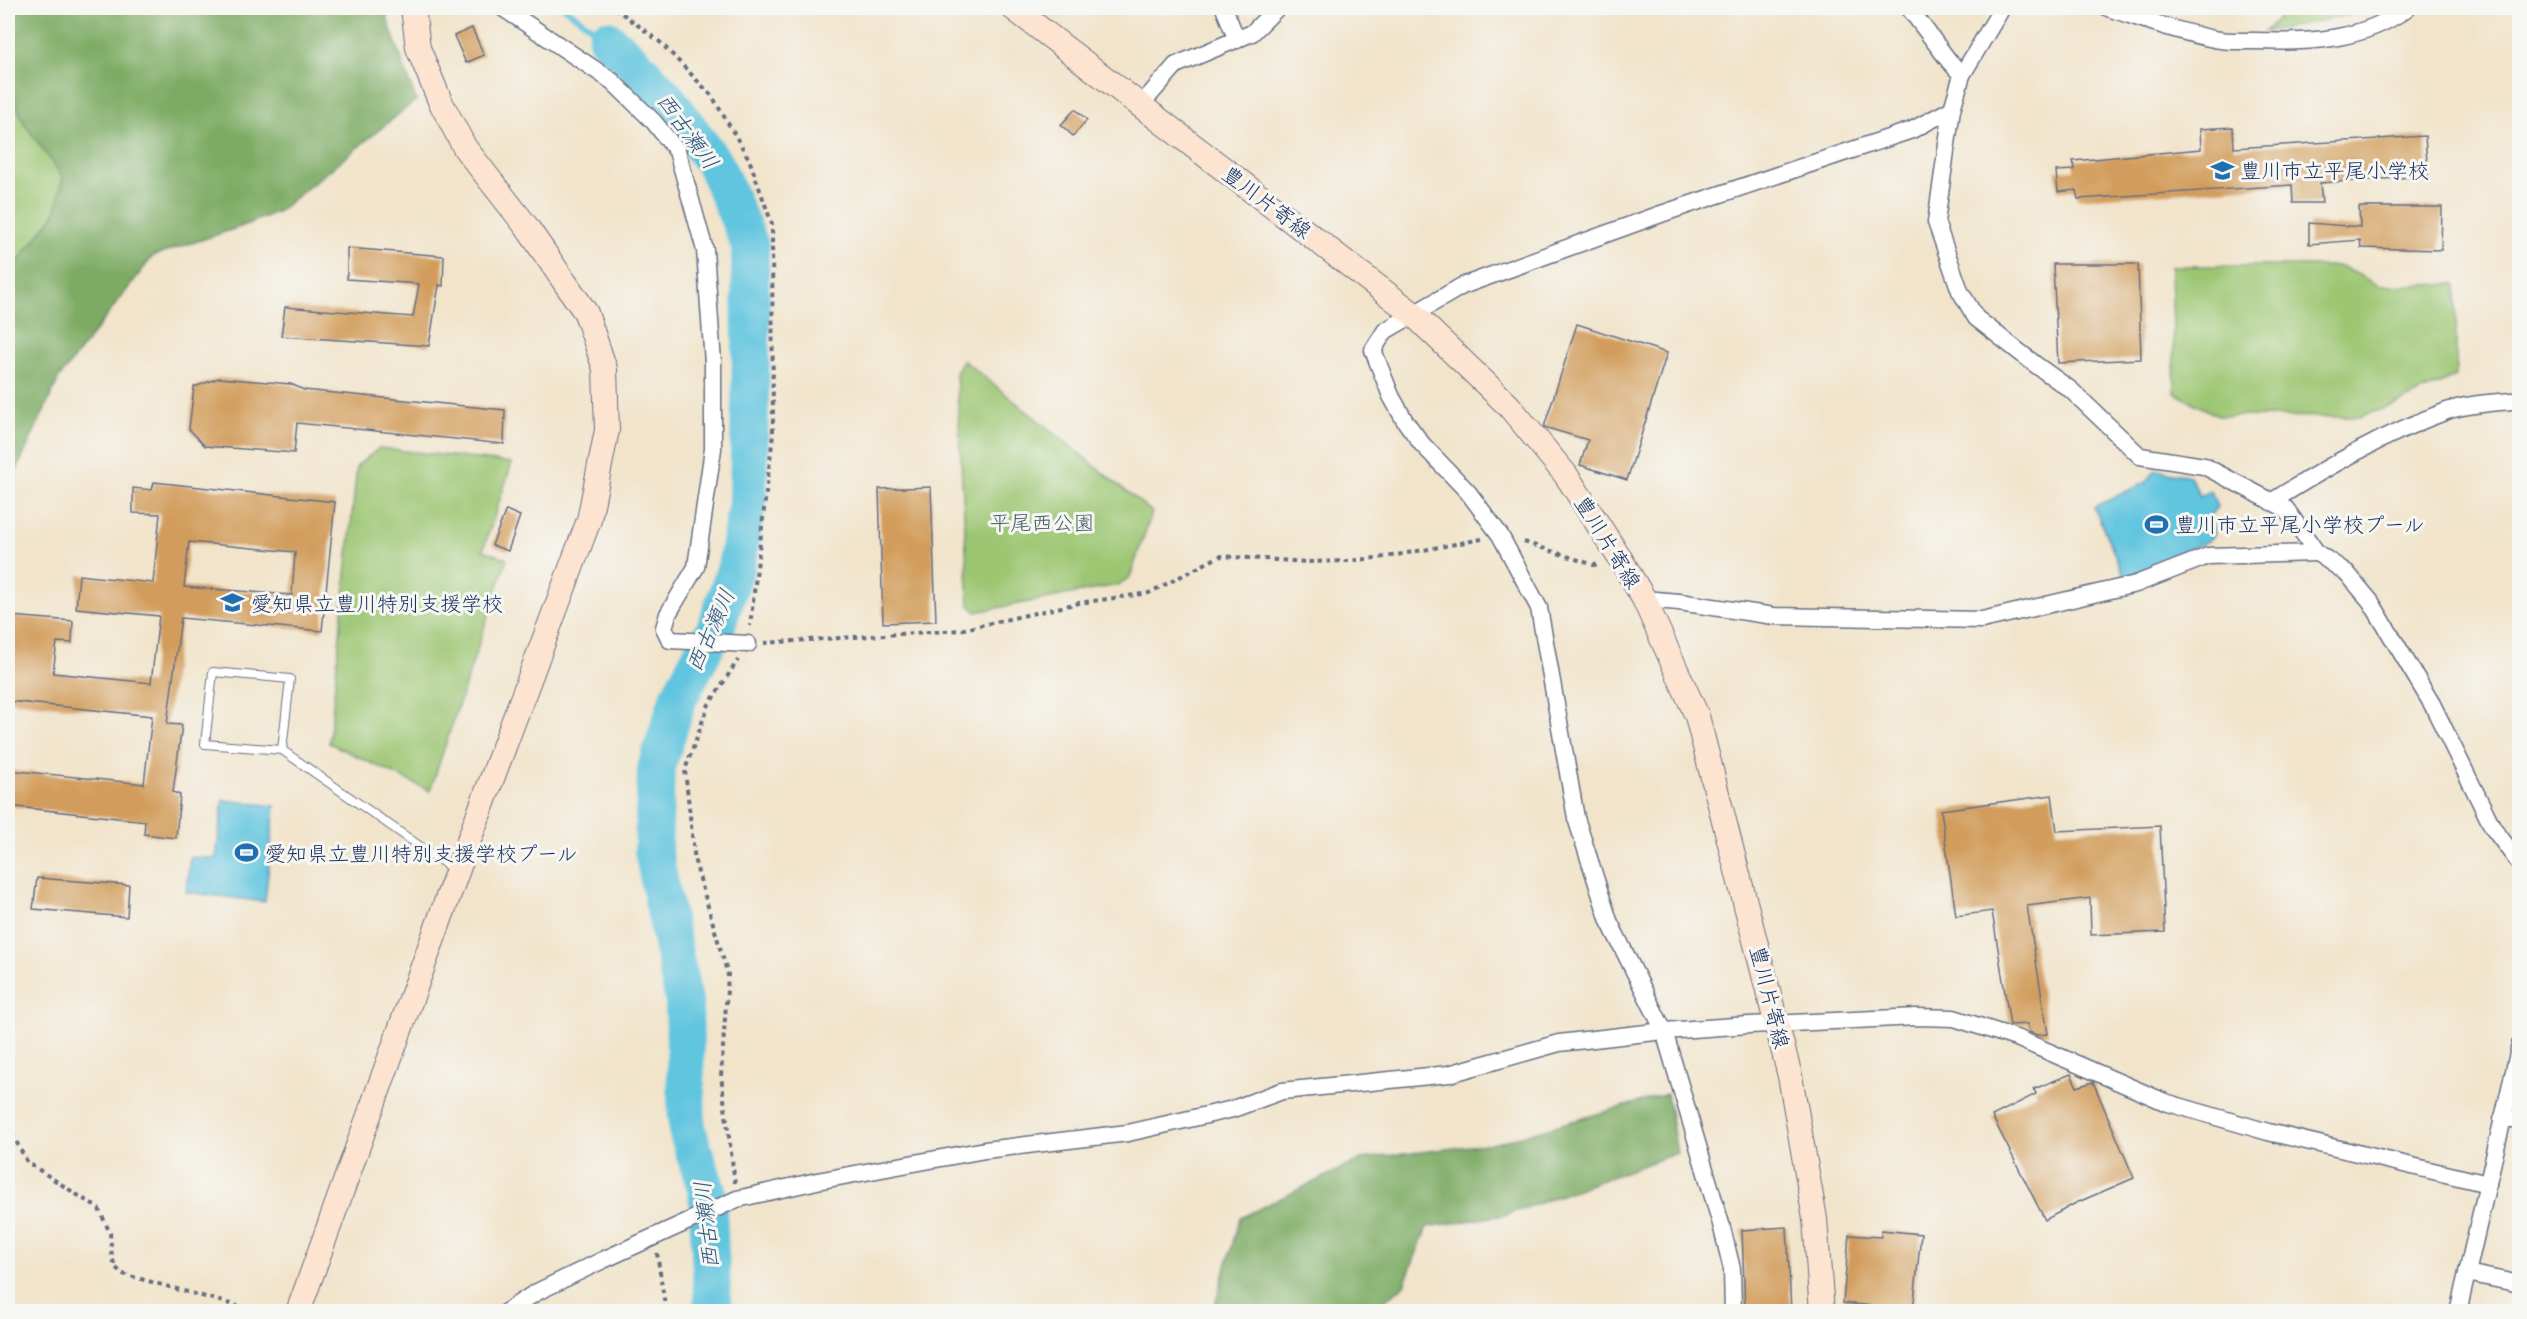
<svg xmlns="http://www.w3.org/2000/svg" width="2527" height="1319" viewBox="0 0 2527 1319" font-family="Delius,'Klee One',sans-serif">
<style>
.green{fill:#9cc672;stroke:#5c7a68;stroke-width:1.5}
.forest{fill:#7dab64;stroke:#4c6d61;stroke-width:1.5}
.water{fill:#61c5df;stroke:#3e7a9e;stroke-width:1.5}
.lines{fill:none;stroke-linecap:round;stroke-linejoin:round}
.stream{stroke:#61c5df;stroke-width:6}
.river{stroke:#61c5df;stroke-width:38}
.building{fill:#d29d5c;fill-rule:evenodd}
.lane-casing{stroke:#666e84;stroke-width:10}
.street-casing{stroke:#666e84;stroke-width:19}
.secondary-casing{stroke:#666e84;stroke-width:26}
.path{stroke:#666e84;stroke-width:4;stroke-dasharray:4.5 4.5;stroke-linecap:butt}
.lane{stroke:#fff;stroke-width:8}
.street{stroke:#fff;stroke-width:16}
.secondary{stroke:#fde4d0;stroke-width:24}
.labels{text-anchor:middle;dominant-baseline:central;stroke-width:6;stroke-linejoin:round;paint-order:stroke}
.poi-label{font-size:21px;fill:#1b2f5e;stroke:#f6f6f2;text-anchor:start}
.street-label{font-size:21px;fill:#1b2f5e;stroke:#f6f6f2}
.park-label{font-size:21px;fill:#425c64;stroke:#f6f6f2}
.water-label{font-size:22px;font-style:italic;fill:#2c547e;stroke:#f6f6f2}
</style>
<rect width="100%" height="100%" fill="#f6f6f2"/>
<filter id="ink" filterUnits="userSpaceOnUse"><feTurbulence type="fractalNoise" baseFrequency=".0167" numOctaves="2"/><feDisplacementMap in="SourceGraphic" scale="12" xChannelSelector="R" yChannelSelector="G"/><feConvolveMatrix kernelMatrix="1 2 1 2 8 2 1 2 1" color-interpolation-filters="sRGB"/></filter>
<filter id="wash" filterUnits="userSpaceOnUse"><feTurbulence type="fractalNoise" baseFrequency=".008" numOctaves="4" result="noise"/><feDisplacementMap in="SourceGraphic" scale="24" xChannelSelector="R" yChannelSelector="G"/><feGaussianBlur stdDeviation="1.35" result="paint"/><feColorMatrix in="noise" values="0 0 0 0 0 0 0 0 0 0 0 0 0 0 0 0 0 1.4 0 .05"/><feComposite in="paint" operator="in"/></filter>
<g filter="url(#wash)">
<rect width="100%" height="100%" fill="#f1e4cb"/>
<g class="green">
<path d="M 2288,8 L 2365,8 L 2349,15 L 2264,32 Z"/>
<path d="M 8,86 L 24,123 L 63,177 L 55,214 L 8,274 Z"/>
<path d="M 2171,266 L 2341,266 L 2380,286 L 2456,284 L 2456,376 L 2397,404 L 2359,417 L 2218,416 L 2175,393 Z"/>
<path d="M 963,360 L 1152,512 L 1130,577 L 1118,585 L 976,612 L 969,604 L 956,373 Z"/>
<path d="M 379,448 L 512,463 L 483,550 L 507,559 L 430,791 L 329,743 L 357,466 Z"/>
</g>
<g class="forest">
<path d="M 8,8 L 389,8 L 387,18 L 416,100 L 279,211 L 240,227 L 153,256 L 59,378 L 8,489 L 8,274 L 55,214 L 63,177 L 24,123 L 8,86 Z"/>
<path d="M 1667,1094 L 1677,1153 L 1506,1215 L 1427,1227 L 1404,1285 L 1380,1305 L 1355,1312 L 1213,1311 L 1240,1218 L 1361,1159 L 1496,1143 Z"/>
</g>
<g class="water">
<path d="M 2156,470 L 2190,476 L 2200,496 L 2211,491 L 2217,507 L 2210,515 L 2214,534 L 2208,541 L 2125,578 L 2094,507 L 2146,482 Z"/>
<path d="M 223,800 L 275,806 L 265,902 L 186,892 L 190,857 L 216,858 Z"/>
</g>
<g class="lines">
<path class="stream" d="M 565,8 L 607,39"/>
<path class="river" d="M 607,39 L 632,61 L 668,100 L 716,166 L 750,245 L 751,352 L 748,498 L 736,567 L 716,627 L 678,699 L 656,769 L 653,851 L 684,1002 L 687,1130 L 707,1191 L 713,1312"/>
</g>
<g id="blocks">
<g class="building">
<path d="M 472,28 L 484,55 L 466,63 L 454,36 Z"/>
<path d="M 1075,109 L 1087,120 L 1073,136 L 1061,125 Z"/>
<path d="M 2233,127 L 2234,148 L 2425,136 L 2428,176 L 2320,183 L 2322,203 L 2293,203 L 2292,185 L 2078,199 L 2076,190 L 2058,192 L 2056,171 L 2074,170 L 2073,161 L 2201,149 L 2200,129 Z"/>
<path d="M 2359,207 L 2442,207 L 2441,250 L 2361,248 L 2360,240 L 2309,244 L 2309,223 L 2360,227 Z"/>
<path d="M 347,248 L 444,256 L 443,286 L 439,285 L 429,346 L 281,336 L 285,307 L 413,317 L 419,284 L 347,279 Z"/>
<path d="M 2053,264 L 2138,264 L 2141,359 L 2058,363 Z"/>
<path d="M 1577,324 L 1667,353 L 1627,480 L 1580,465 L 1588,440 L 1544,427 Z"/>
<path d="M 219,378 L 291,384 L 304,390 L 505,410 L 504,444 L 297,423 L 294,453 L 205,446 L 189,429 L 194,387 Z"/>
<path d="M 154,482 L 335,502 L 322,631 L 181,618 L 167,724 L 182,725 L 173,792 L 180,795 L 176,838 L 144,834 L 145,821 L 8,806 L 8,770 L 144,784 L 152,716 L 8,701 L 8,647 L 11,616 L 73,621 L 72,643 L 57,642 L 53,673 L 151,683 L 159,616 L 76,608 L 79,575 L 153,583 L 160,514 L 133,513 L 133,488 L 152,490 ZM 189,542 L 295,552 L 292,595 L 184,587 Z"/>
<path d="M 931,487 L 936,621 L 883,623 L 879,489 Z"/>
<path d="M 506,510 L 520,516 L 508,551 L 492,545 Z"/>
<path d="M 2052,795 L 2057,831 L 2160,826 L 2165,932 L 2091,935 L 2090,898 L 2027,906 L 2048,1034 L 2037,1035 L 2029,1032 L 2028,1024 L 2010,1025 L 1992,911 L 1956,916 L 1941,810 Z"/>
<path d="M 37,878 L 129,885 L 127,917 L 33,909 Z"/>
<path d="M 2071,1074 L 2077,1087 L 2093,1082 L 2134,1178 L 2076,1203 L 2045,1220 L 1992,1116 L 2036,1094 L 2034,1089 Z"/>
<path d="M 1787,1227 L 1791,1311 L 1745,1311 L 1742,1230 Z"/>
<path d="M 1881,1230 L 1921,1234 L 1913,1311 L 1873,1311 L 1873,1306 L 1843,1303 L 1849,1235 L 1881,1237 Z"/>
</g>
</g>
</g>
<g filter="url(#ink)">
<use href="#blocks" fill-opacity="0" stroke="#666e84" stroke-width="1.5"/>
<g class="lines">
<defs>
<path id="lane" d="M 282,750 L 290,679 L 213,672 L 205,744 L 282,750 L 454,870"/>
<g id="street">
<path d="M 503,8 L 612,81 L 654,122 L 677,151 L 705,250 L 713,363 L 713,449 L 696,567 L 668,614 L 664,628 L 670,640 L 748,644"/>
<path d="M 1224,8 L 1237,40"/>
<path d="M 1909,8 L 1949,61 L 1962,75"/>
<path d="M 2002,8 L 1962,75 L 1952,109 L 1936,222 L 1960,291 L 1976,318 L 2036,365 L 2071,390 L 2140,456 L 2204,466 L 2286,509 L 2317,553 L 2347,573 L 2371,602 L 2432,704 L 2493,828 L 2520,864"/>
<path d="M 2108,8 C 2143,19 2178,32 2214,39 C 2227,42 2241,41 2255,41 C 2309,43 2363,41 2407,8"/>
<path d="M 1140,106 L 1176,65 L 1252,33 L 1277,8"/>
<path d="M 2271,502 C 2327,467 2384,434 2447,411 C 2470,403 2496,403 2520,400"/>
<path d="M 1644,599 L 1679,602 L 1774,616 L 1982,620 L 2136,584 L 2208,556 L 2317,553"/>
<path d="M 2502,1119 L 2520,1119"/>
<path d="M 2467,1273 L 2520,1284"/>
<path d="M 506,1312 L 535,1293 L 603,1260 L 737,1199 L 817,1181 L 985,1150 L 1128,1133 L 1233,1109 L 1282,1091 L 1449,1074 L 1559,1043 L 1664,1031 L 1749,1025 L 1917,1017 L 1954,1018 L 2019,1039 L 2165,1102 L 2268,1132 L 2488,1184"/>
<path d="M 1733,1312 L 1732,1269 L 1721,1224 L 1664,1031 L 1609,921 L 1576,818 L 1539,608 L 1500,535 L 1468,492 L 1422,444 L 1405,421 L 1391,396 L 1373,350 L 1385,331 L 1462,286 L 1661,214 L 1912,130 L 1952,109"/>
<path d="M 2458,1312 L 2520,1045"/>
</g>
<g id="secondary">
<path d="M 1013,8 L 1412,313 L 1509,406 L 1566,475 L 1621,560 L 1644,599 L 1697,716 L 1790,1076 L 1815,1219 L 1822,1312"/>
<path d="M 298,1312 L 457,872 L 589,520 L 607,430 L 605,369 L 586,313 L 526,226 L 465,148 L 440,101 L 418,48 L 413,8"/>
</g>
</defs>
<use href="#lane" class="lane-casing"/>
<use href="#street" class="street-casing"/>
<use href="#secondary" class="secondary-casing"/>
<g class="path">
<path d="M 615,8 L 660,42 L 712,96 L 749,159 L 772,224 L 773,435 L 750,626"/>
<path d="M 1524,542 L 1594,565 L 1600,564"/>
<path d="M 764,643 L 960,630 L 1079,603 L 1149,593 L 1220,556 L 1307,562 L 1347,561 L 1386,557 L 1482,539"/>
<path d="M 8,1126 L 27,1162 L 99,1209 L 110,1233 L 112,1258 L 116,1268 L 123,1274 L 259,1312"/>
<path d="M 735,1183 L 721,1076 L 728,975 L 695,862 L 685,770 L 708,706 L 738,660"/>
<path d="M 657,1253 L 666,1312"/>
</g>
<use href="#lane" class="lane"/>
<use href="#street" class="street"/>
<use href="#secondary" class="secondary"/>
</g>
</g>
<defs>
<symbol id="school-bare" viewBox="-9 -9 18 18"><path d="M0-5L7-2L0 1L-7-2ZM-4 1L0 2.5L4 1V4Q0 6-4 4Z" fill="#1f6fb2" stroke="#f6f6f2" stroke-width="2.5" paint-order="stroke"/></symbol>
<symbol id="stadium-bare" viewBox="-9 -9 18 18"><path d="M0-5a6.5 5 0 1 0 0 10a6.5 5 0 1 0 0-10ZM-3.5-1.8h7v3.6h-7Z" fill="#1f6fb2" stroke="#f6f6f2" stroke-width="2.5" paint-order="stroke"/></symbol>
</defs>
<g fill-rule="evenodd">
<use href="#school-bare" x="2206" y="154" width="33" height="33"/>
<use href="#stadium-bare" x="2140" y="508" width="33" height="33"/>
<use href="#school-bare" x="216" y="586" width="33" height="33"/>
<use href="#stadium-bare" x="230" y="836" width="33" height="33"/>
</g>
<g class="labels">
<g class="poi-label">
<text x="2240" y="170">豊川市立平尾小学校</text>
<text x="2175" y="524">豊川市立平尾小学校プール</text>
<text x="251" y="603">愛知県立豊川特別支援学校</text>
<text x="265" y="853">愛知県立豊川特別支援学校プール</text>
</g>
<g class="street-label">
<text transform="translate(1267 202) rotate(37)">豊川片寄線</text>
<text transform="translate(1608 542) rotate(58)">豊川片寄線</text>
<text transform="translate(1770 997) rotate(76)">豊川片寄線</text>
</g>
<g class="park-label">
<text x="1042" y="522">平尾西公園</text>
</g>
<g class="water-label">
<text transform="translate(688 131) rotate(54)">西古瀬川</text>
<text transform="translate(710 630) rotate(-66)">西古瀬川</text>
<text transform="translate(706 1225) rotate(-96)">西古瀬川</text>
</g>
</g>
<rect width="2527" height="1319" fill="none" stroke="#f6f6f2" stroke-width="30"/>
</svg>
